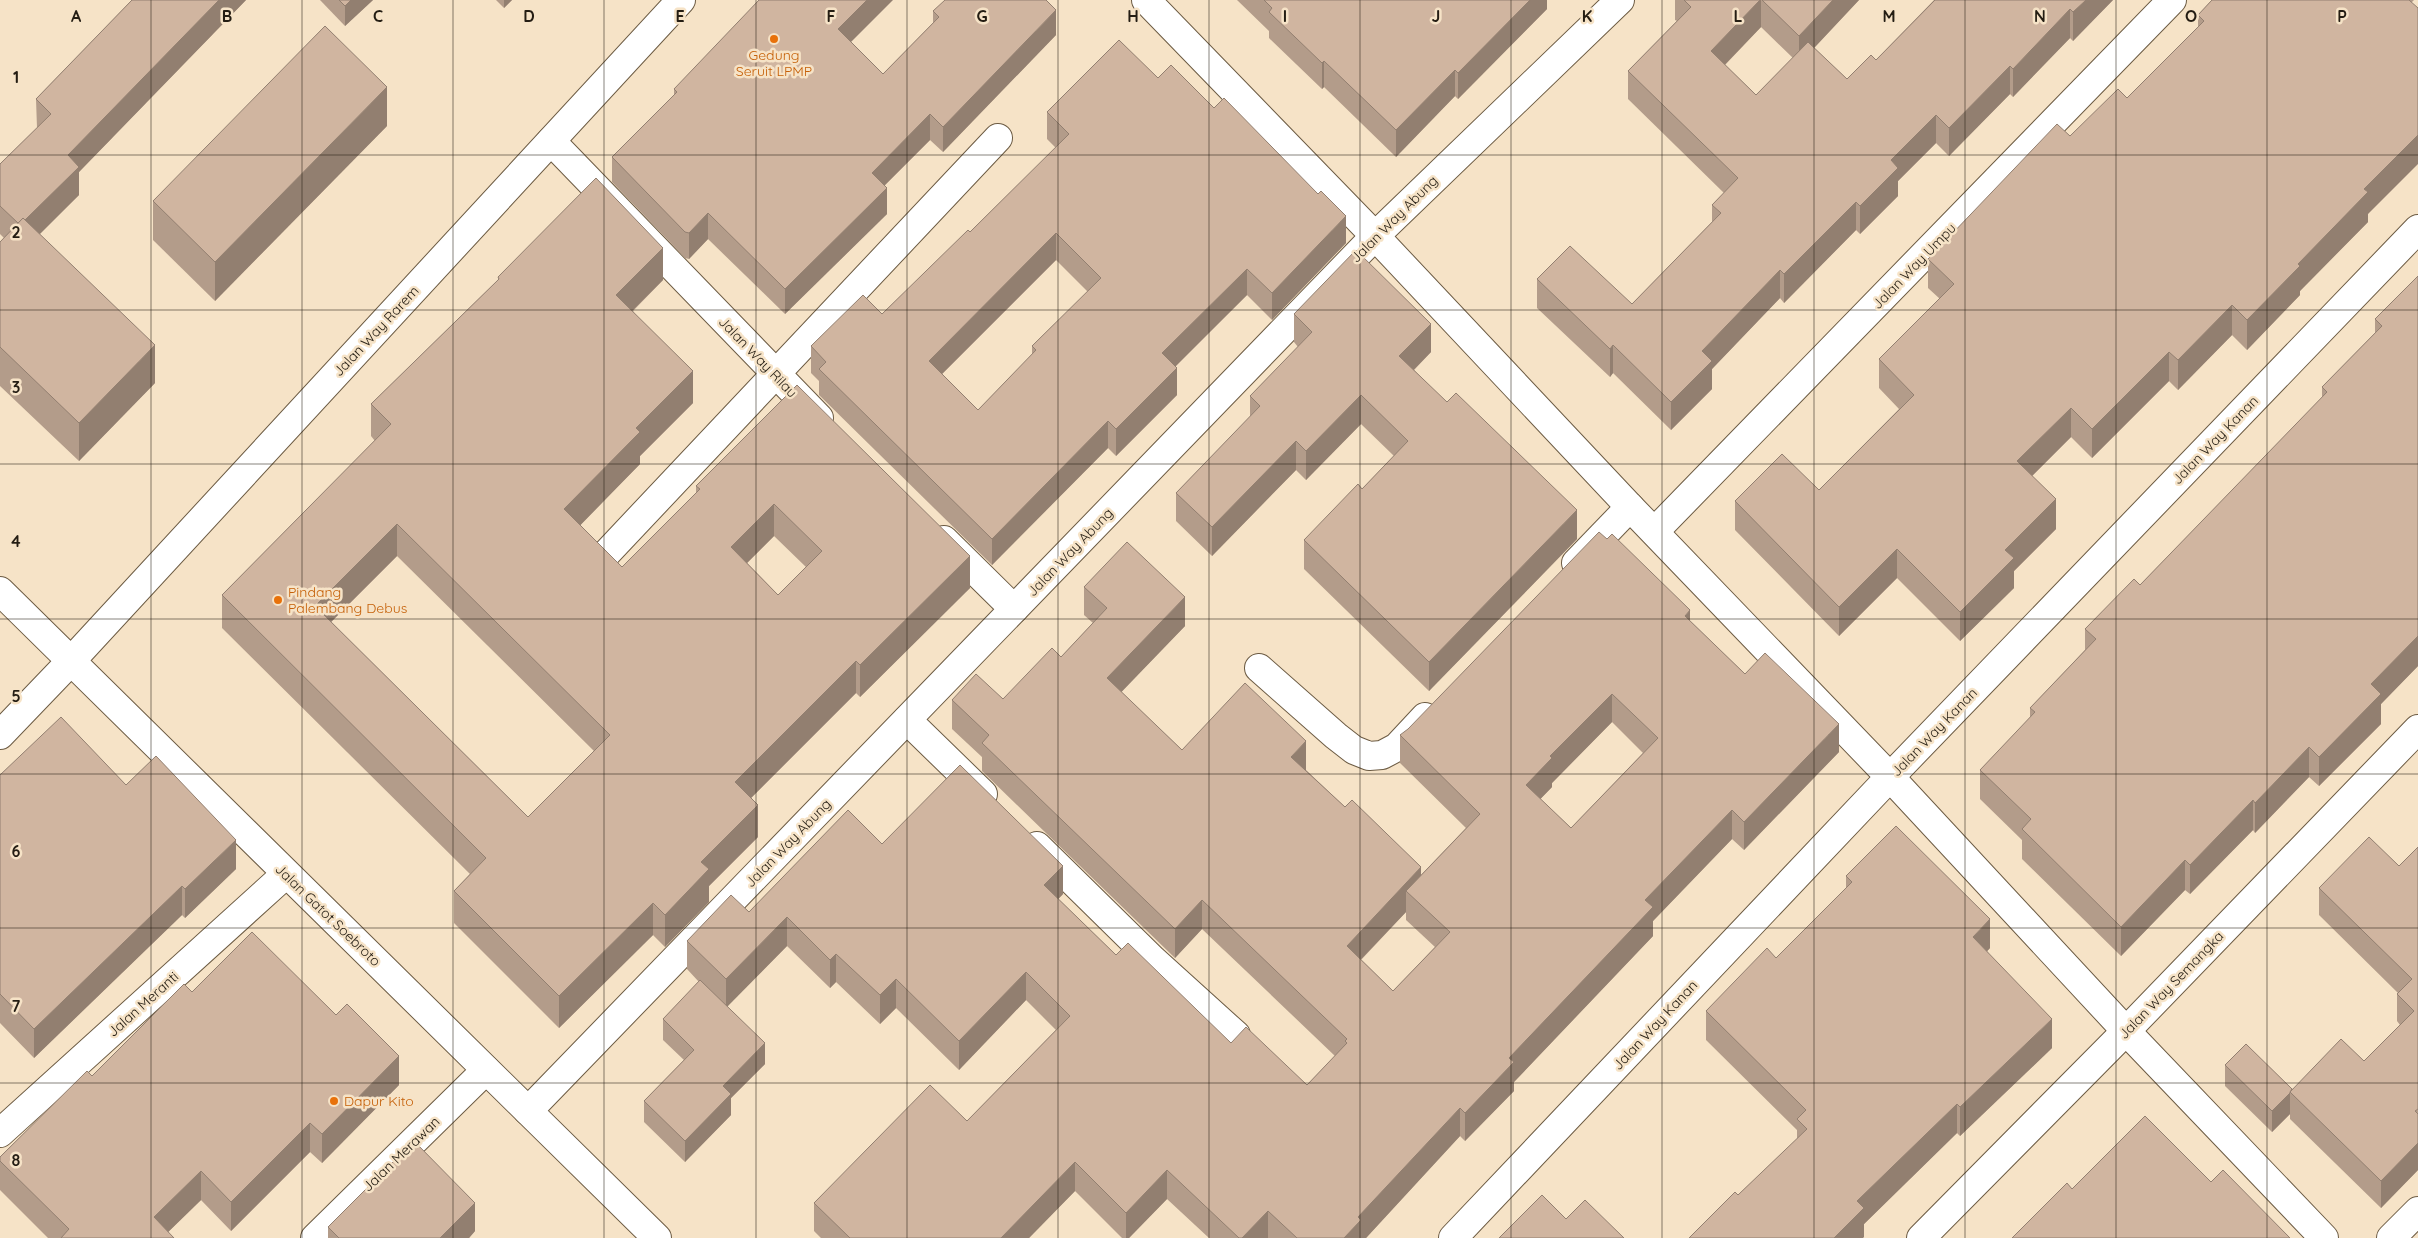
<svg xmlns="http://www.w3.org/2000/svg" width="2418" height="1238" viewBox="0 0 2418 1238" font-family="Quicksand,sans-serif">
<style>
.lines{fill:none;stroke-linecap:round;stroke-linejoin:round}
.street-casing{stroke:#6c5b43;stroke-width:30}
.secondary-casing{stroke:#6c5b43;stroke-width:30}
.primary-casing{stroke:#6c5b43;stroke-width:30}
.street{stroke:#fff;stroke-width:28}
.secondary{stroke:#fff;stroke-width:28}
.primary{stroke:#fff;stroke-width:28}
.wall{fill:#b39c8a;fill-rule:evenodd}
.shaded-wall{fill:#927f70}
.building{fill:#d0b5a0;stroke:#927f70;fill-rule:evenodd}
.grid{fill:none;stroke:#241d13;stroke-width:1;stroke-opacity:0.55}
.food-dot{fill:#e8710a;stroke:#f6e3c7;stroke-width:2}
.labels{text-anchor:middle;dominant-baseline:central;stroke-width:5;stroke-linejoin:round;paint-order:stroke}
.food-label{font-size:14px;fill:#c56008;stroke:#f6e3c7;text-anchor:start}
.street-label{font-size:14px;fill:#241d13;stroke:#f6e3c7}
.grid-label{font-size:16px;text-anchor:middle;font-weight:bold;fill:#241d13;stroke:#f6e3c7;stroke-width:5;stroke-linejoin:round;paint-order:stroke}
</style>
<rect width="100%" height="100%" fill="#f6e3c7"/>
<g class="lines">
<defs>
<g id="street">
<path d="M 1146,0 L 1375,236 L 1630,507 L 1890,777 L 2126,1031 L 2324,1238"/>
<path d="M 551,141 L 819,418"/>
<path d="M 1655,531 L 2172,0"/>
<path d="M 944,540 L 1014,609"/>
<path d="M 605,555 L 998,138"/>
<path d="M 1576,563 L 1630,507"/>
<path d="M 1259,668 L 1336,736 L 1354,750 L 1369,756 L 1382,755 L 1397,747 L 1425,717"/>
<path d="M 907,720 L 983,794"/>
<path d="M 0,735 L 71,661"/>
<path d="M 1037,846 L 1153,960 L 1236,1035"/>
<path d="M 528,1111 L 1375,236 L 1620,0"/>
<path d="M 0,1133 L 286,874"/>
<path d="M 315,1238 L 486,1070"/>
<path d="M 1453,1238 L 1890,777 L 2418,229"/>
<path d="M 1921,1238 L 2126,1031 L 2418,729"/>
<path d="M 2391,1238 L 2418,1211"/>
</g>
<path id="secondary" d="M 71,661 L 681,0"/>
<path id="primary" d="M 0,591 L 657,1238"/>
</defs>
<use href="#street" class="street-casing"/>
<use href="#secondary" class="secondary-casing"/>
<use href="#primary" class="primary-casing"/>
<use href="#street" class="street"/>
<use href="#secondary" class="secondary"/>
<use href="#primary" class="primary"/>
</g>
<g class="wall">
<path d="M 132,0 L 246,0 L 79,172 L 79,195 L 39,234 L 155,383 L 79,461 L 0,386 L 0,242 L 4,238 L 0,234 L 0,164 L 37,128 L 36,99 Z"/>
<path d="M 320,0 L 373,0 L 345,26 Z"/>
<path d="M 496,0 L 512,0 L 504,8 Z"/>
<path d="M 1237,0 L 1547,0 L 1547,9 L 1458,99 L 1455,96 L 1396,157 L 1324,87 L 1322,89 L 1269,38 L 1269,31 Z"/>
<path d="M 1675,0 L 1859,0 L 1814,48 L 1847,79 L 1876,60 L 1934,0 L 2113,0 L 2073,41 L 2070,38 L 2013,97 L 2010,94 L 1949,156 L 1936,143 L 1898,181 L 1898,196 L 1860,234 L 1856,230 L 1784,303 L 1780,298 L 1712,369 L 1712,389 L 1671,430 L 1613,373 L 1610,377 L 1537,308 L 1537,279 L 1632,304 L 1712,222 L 1712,205 L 1724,193 L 1628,99 L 1628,71 L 1677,21 L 1675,20 ZM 1761,27 L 1793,58 L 1756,95 L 1725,65 Z"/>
<path d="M 2212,0 L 2414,0 L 2412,2 L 2368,214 L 2368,222 L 2300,291 L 2300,295 L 2247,350 L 2232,335 L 2178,390 L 2169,381 L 2092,458 L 2071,437 L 2032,476 L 2056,529 L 2014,571 L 2014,588 L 1960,641 L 1897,578 L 1839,636 L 1735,530 L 1735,501 L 1819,490 L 1899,409 L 1879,388 L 1879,359 L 1940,299 L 1928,288 L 1928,259 L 2070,136 L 2127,98 L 2198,27 L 2198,15 Z"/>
<path d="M 933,11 L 1056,35 L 943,152 L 930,140 L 885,185 L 887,214 L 785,314 L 708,239 L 689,259 L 685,258 L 612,182 L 612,157 L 674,95 L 674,89 L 851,42 L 883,74 L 933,23 Z"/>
<path d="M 1158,78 L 1346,243 L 1272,320 L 1247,295 L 1175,366 L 1177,395 L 1116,456 L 1108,448 L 992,565 L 819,395 L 819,381 L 811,373 L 811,346 L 882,314 L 970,232 L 1056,148 L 1047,139 L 1047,112 ZM 1056,260 L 1088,292 L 1032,346 L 1032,355 L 978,410 L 942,374 Z"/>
<path d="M 387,126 L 215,301 L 153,240 L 153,201 Z"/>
<path d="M 2418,276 L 2418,666 L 2381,704 L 2381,724 L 2319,786 L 2309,777 L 2255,833 L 2253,830 L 2190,894 L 2185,890 L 2121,956 L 2022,859 L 2022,840 L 1980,799 L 1980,770 L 2030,718 L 2030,708 L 2085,650 L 2085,629 L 2140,585 L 2322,398 L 2322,387 L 2375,333 L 2375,319 Z"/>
<path d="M 498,277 L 663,280 L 633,311 L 693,403 L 640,456 L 640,464 L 580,525 L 622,567 L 696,493 L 696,486 L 797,385 L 970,588 L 860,697 L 856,693 L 751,798 L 758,837 L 709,886 L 709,902 L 665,947 L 653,935 L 559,1028 L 454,923 L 454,891 L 470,874 L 222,628 L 222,595 L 375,441 L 371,436 L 371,404 L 498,280 ZM 774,536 L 806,567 L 778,595 L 747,563 ZM 397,556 L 594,751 L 528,817 L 331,622 Z"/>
<path d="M 1294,314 L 1431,352 L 1414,370 L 1577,539 L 1429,691 L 1304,569 L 1304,540 L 1362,489 L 1394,456 L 1361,424 L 1306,480 L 1296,470 L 1212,556 L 1176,521 L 1176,493 L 1250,417 L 1250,396 L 1298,347 L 1294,342 Z"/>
<path d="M 1084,587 L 1185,626 L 1121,692 L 1182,750 L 1306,770 L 1345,807 L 1421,875 L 1466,828 L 1400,763 L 1400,735 L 1690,621 L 1745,674 L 1839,752 L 1744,850 L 1732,839 L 1653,921 L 1653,936 L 1514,1082 L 1514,1091 L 1465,1141 L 1460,1136 L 1366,1238 L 1209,1238 L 1167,1199 L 1129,1238 L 1122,1238 L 1075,1191 L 1029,1238 L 821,1238 L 814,1231 L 814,1203 L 967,1121 L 1056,1030 L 1026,1000 L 959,1070 L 896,1008 L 880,1024 L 836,982 L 830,988 L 787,946 L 727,1006 L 765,1064 L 731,1098 L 731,1115 L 685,1162 L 644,1122 L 644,1101 L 684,1060 L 663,1040 L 663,1019 L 699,982 L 687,969 L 687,941 L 749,912 L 882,844 L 1063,894 L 1058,899 L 1116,955 L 1231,1043 L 1307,1085 L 1335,1056 L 1202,929 L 1175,958 L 982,771 L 982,757 L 952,729 L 952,700 L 1003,699 L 1061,657 L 1093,623 L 1084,615 ZM 1612,722 L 1643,753 L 1571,828 L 1540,799 L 1552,787 L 1552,783 ZM 1406,912 L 1406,920 L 1435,947 L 1393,991 L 1361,960 Z"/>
<path d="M 0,775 L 236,869 L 185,918 L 182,915 L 34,1058 L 0,1023 Z"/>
<path d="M 2418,847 L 2418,1170 L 2381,1208 L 2290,1119 L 2290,1114 L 2272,1132 L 2225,1086 L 2225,1065 L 2292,1089 L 2364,1061 L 2400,1025 L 2397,1021 L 2397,994 L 2398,993 L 2319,915 L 2319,888 L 2399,866 Z"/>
<path d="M 1846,876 L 1990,948 L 1987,951 L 2052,1048 L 1960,1136 L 1957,1133 L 1864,1224 L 1864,1237 L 1738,1195 L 1797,1139 L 1797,1130 L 1706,1040 L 1706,1011 L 1776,958 L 1846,888 Z"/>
<path d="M 192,992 L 399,1085 L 322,1163 L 310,1152 L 231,1231 L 201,1200 L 168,1232 L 174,1238 L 48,1238 L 0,1190 L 0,1157 Z"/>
<path d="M 328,1227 L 475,1231 L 469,1238 L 328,1238 Z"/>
</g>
<g class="shaded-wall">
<path d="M 219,0 L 246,0 L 79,172 L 79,195 L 20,254 L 20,225 L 68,155 Z"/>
<path d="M 351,0 L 373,0 L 345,26 L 345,6 Z"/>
<path d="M 504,0 L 512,0 L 504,8 Z"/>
<path d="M 867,0 L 893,0 L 838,55 L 838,29 Z"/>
<path d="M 1530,0 L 1547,0 L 1547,9 L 1458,99 L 1458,73 Z"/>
<path d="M 1760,0 L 1761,0 L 1761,27 L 1711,79 L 1711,51 Z"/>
<path d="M 1833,0 L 1859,0 L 1799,64 L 1799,36 Z"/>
<path d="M 2086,0 L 2113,0 L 2073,41 L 2073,12 Z"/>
<path d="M 2070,9 L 2070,38 L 2013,97 L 2013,69 Z"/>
<path d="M 1056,10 L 1056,35 L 943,152 L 943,127 Z"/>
<path d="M 1324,61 L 1324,87 L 1322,89 L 1322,63 Z"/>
<path d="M 2010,66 L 2010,94 L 1949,156 L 1949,128 Z"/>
<path d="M 1455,70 L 1455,96 L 1396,157 L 1396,130 Z"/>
<path d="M 387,87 L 387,126 L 215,301 L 215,262 Z"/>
<path d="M 930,114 L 930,140 L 872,198 L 872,173 Z"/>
<path d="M 1936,115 L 1936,143 L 1898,181 L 1898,196 L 1860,234 L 1860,206 L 1891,160 Z"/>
<path d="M 2418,135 L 2418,164 L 2368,214 L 2368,222 L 2300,291 L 2300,295 L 2247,350 L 2247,320 L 2364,189 Z"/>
<path d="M 887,188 L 887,214 L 785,314 L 785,289 Z"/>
<path d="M 1856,202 L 1856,230 L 1784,303 L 1784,274 Z"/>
<path d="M 708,213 L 708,239 L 689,259 L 689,233 Z"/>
<path d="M 1346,216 L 1346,243 L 1272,320 L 1272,293 Z"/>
<path d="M 1056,233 L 1056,260 L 929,387 L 929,361 Z"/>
<path d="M 663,248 L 663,280 L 616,327 L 616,295 Z"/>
<path d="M 1247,269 L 1247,295 L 1162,380 L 1162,353 Z"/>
<path d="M 1780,270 L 1780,298 L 1712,369 L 1712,389 L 1671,430 L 1671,402 L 1702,351 Z"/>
<path d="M 2232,305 L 2232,335 L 2178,390 L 2178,360 Z"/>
<path d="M 1431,324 L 1431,352 L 1399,385 L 1399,356 Z"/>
<path d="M 155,345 L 155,383 L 79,461 L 79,423 Z"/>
<path d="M 1613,345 L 1613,373 L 1610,377 L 1610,349 Z"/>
<path d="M 2169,352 L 2169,381 L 2092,458 L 2092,429 Z"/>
<path d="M 1177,368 L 1177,395 L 1116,456 L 1116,429 Z"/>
<path d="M 693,371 L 693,403 L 640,456 L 640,464 L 564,542 L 564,509 L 636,428 Z"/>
<path d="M 1361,395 L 1361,424 L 1306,480 L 1306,451 Z"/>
<path d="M 2071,408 L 2071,437 L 2017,491 L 2017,461 Z"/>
<path d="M 1108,421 L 1108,448 L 992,565 L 992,539 Z"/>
<path d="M 1296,441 L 1296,470 L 1212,556 L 1212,527 Z"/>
<path d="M 2056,499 L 2056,529 L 2014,571 L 2014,588 L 1960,641 L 1960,612 L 2005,550 Z"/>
<path d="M 774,504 L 774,536 L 731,579 L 731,547 Z"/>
<path d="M 1577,510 L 1577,539 L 1429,691 L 1429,662 Z"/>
<path d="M 397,524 L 397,556 L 315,638 L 315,606 Z"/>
<path d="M 1897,549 L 1897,578 L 1839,636 L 1839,607 Z"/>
<path d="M 970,556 L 970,588 L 860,697 L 860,665 Z"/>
<path d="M 1185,597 L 1185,626 L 1107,707 L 1107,678 Z"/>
<path d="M 1690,610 L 1690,639 L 1685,616 Z"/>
<path d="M 2418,636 L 2418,666 L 2381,704 L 2381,724 L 2319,786 L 2319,757 L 2371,684 Z"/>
<path d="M 856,661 L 856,693 L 735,814 L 735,782 Z"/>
<path d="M 1612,694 L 1612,722 L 1552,783 L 1552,787 L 1526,814 L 1526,785 L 1550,756 Z"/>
<path d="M 1839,724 L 1839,752 L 1744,850 L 1744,822 Z"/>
<path d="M 1306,741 L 1306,770 L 1291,785 L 1291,757 Z"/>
<path d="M 2309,747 L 2309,777 L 2255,833 L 2255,803 Z"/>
<path d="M 2253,800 L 2253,830 L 2190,894 L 2190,865 Z"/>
<path d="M 758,805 L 758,837 L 709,886 L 709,902 L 665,947 L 665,915 L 701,862 Z"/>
<path d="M 1732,810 L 1732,839 L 1653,921 L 1653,936 L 1514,1082 L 1514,1091 L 1465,1141 L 1465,1113 L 1509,1058 L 1645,900 Z"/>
<path d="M 236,840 L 236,869 L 185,918 L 185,889 Z"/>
<path d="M 2185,860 L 2185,890 L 2121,956 L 2121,927 Z"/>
<path d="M 1063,866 L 1063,894 L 1044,914 L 1044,885 Z"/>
<path d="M 1421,867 L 1421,896 L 1406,891 L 1406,912 L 1347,974 L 1347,946 Z"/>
<path d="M 182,886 L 182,915 L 34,1058 L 34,1029 Z"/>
<path d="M 1202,900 L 1202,929 L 1175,958 L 1175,929 Z"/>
<path d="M 653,903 L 653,935 L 559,1028 L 559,996 Z"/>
<path d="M 787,917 L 787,946 L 726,1008 L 726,979 Z"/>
<path d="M 1990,919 L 1990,948 L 1973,966 L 1973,937 Z"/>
<path d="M 836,954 L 836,982 L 830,988 L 830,960 Z"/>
<path d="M 1026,972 L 1026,1000 L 959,1070 L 959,1041 Z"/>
<path d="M 896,979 L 896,1008 L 880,1024 L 880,995 Z"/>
<path d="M 2052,1019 L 2052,1048 L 1960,1136 L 1960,1107 Z"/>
<path d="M 765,1043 L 765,1064 L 731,1098 L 731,1115 L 685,1162 L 685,1141 L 723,1086 Z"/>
<path d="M 399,1056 L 399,1085 L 322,1163 L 322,1134 Z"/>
<path d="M 2290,1093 L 2290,1114 L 2272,1132 L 2272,1111 Z"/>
<path d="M 1957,1104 L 1957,1133 L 1864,1224 L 1864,1237 L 1863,1238 L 1834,1238 L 1857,1201 Z"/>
<path d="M 1460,1108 L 1460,1136 L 1366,1238 L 1344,1238 L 1358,1217 Z"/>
<path d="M 310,1123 L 310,1152 L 231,1231 L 231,1202 Z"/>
<path d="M 2418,1143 L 2418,1170 L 2381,1208 L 2381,1181 Z"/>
<path d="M 1075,1162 L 1075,1191 L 1029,1238 L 1001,1238 Z"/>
<path d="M 1167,1170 L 1167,1199 L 1129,1238 L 1126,1238 L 1126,1213 Z"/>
<path d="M 201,1171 L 201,1200 L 162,1238 L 154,1217 Z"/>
<path d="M 475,1203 L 475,1231 L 469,1238 L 440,1238 Z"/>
<path d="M 1268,1211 L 1268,1238 L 1242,1238 Z"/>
</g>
<g class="building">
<path d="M 132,0 L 219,0 L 68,155 L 79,167 L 25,220 L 23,218 L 18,223 L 0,206 L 0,164 L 51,114 L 36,99 Z"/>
<path d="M 339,0 L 351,0 L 345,6 Z"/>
<path d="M 759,0 L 867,0 L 838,29 L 883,74 L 939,17 L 933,11 L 945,0 L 1046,0 L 1056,10 L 943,127 L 930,114 L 872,173 L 887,188 L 785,289 L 708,213 L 689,233 L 685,232 L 612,157 L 677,92 L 674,89 Z"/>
<path d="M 1264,0 L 1530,0 L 1458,73 L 1455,70 L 1396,130 L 1324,61 L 1322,63 L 1269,12 L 1272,8 Z"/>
<path d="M 1684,0 L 1760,0 L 1711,51 L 1756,95 L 1808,42 L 1847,79 L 1871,55 L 1876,60 L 1935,0 L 2086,0 L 2073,12 L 2070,9 L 2013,69 L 2010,66 L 1949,128 L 1936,115 L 1891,160 L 1898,168 L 1860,206 L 1856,202 L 1784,274 L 1780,270 L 1702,351 L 1712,361 L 1671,402 L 1613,345 L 1610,349 L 1537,279 L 1570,246 L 1632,304 L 1721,213 L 1712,205 L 1738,178 L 1628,71 L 1691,7 Z"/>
<path d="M 1762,0 L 1833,0 L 1799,36 Z"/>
<path d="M 2212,0 L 2409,0 L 2418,8 L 2418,135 L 2364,189 L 2368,192 L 2298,264 L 2300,266 L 2247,320 L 2232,305 L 2178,360 L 2169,352 L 2092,429 L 2071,408 L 2017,461 L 2056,499 L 2005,550 L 2014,558 L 1960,612 L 1897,549 L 1839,607 L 1735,501 L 1782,454 L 1819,490 L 1914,395 L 1879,359 L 1954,284 L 1928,259 L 2057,124 L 2070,136 L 2118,89 L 2127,98 L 2204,21 L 2198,15 Z"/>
<path d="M 325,26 L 387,87 L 215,262 L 153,201 Z"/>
<path d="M 1119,40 L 1158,78 L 1171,65 L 1214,108 L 1224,98 L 1318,194 L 1321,191 L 1346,216 L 1272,293 L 1247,269 L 1162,353 L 1177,368 L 1116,429 L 1108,421 L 992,539 L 819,369 L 826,362 L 811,346 L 863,295 L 882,314 L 968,230 L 970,232 L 1069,134 L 1047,112 ZM 1056,233 L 1101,278 L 1032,346 L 1036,350 L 978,410 L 929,361 Z"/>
<path d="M 596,178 L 663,248 L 616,295 L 693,371 L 636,428 L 640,432 L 564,509 L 622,567 L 700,489 L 696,486 L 797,385 L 970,556 L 860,665 L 856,661 L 735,782 L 758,805 L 701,862 L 709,869 L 665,915 L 653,903 L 559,996 L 454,891 L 486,858 L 222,595 L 391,424 L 371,404 L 499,279 L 498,277 ZM 774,504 L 822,551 L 778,595 L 731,547 ZM 397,524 L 610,735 L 528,817 L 315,606 Z"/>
<path d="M 23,218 L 155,345 L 79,423 L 0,347 L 0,242 Z"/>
<path d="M 1356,250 L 1431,324 L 1399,356 L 1447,402 L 1456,393 L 1577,510 L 1429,662 L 1304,540 L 1358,484 L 1362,489 L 1408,441 L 1361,395 L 1306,451 L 1296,441 L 1212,527 L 1176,493 L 1260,406 L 1250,396 L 1312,332 L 1294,314 Z"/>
<path d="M 2418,276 L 2418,636 L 2371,684 L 2381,694 L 2319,757 L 2309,747 L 2255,803 L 2253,800 L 2190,865 L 2185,860 L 2121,927 L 2022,829 L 2031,819 L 1980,770 L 2035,712 L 2030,708 L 2096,639 L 2085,629 L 2134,579 L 2140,585 L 2327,392 L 2322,387 L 2382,326 L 2375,319 Z"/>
<path d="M 1599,532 L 1607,539 L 1612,534 L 1690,610 L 1685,616 L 1745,674 L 1765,653 L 1839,724 L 1744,822 L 1732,810 L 1645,900 L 1653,907 L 1509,1058 L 1514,1062 L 1465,1113 L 1460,1108 L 1358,1217 L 1361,1220 L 1344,1238 L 1297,1238 L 1268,1211 L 1242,1238 L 1239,1238 L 1167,1170 L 1126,1213 L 1075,1162 L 1001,1238 L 850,1238 L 814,1203 L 930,1085 L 967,1121 L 1070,1016 L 1026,972 L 959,1041 L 896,979 L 880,995 L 836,954 L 830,960 L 787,917 L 726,979 L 687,941 L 731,895 L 749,912 L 848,810 L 882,844 L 960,765 L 1063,866 L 1044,885 L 1116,955 L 1128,943 L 1231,1043 L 1246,1027 L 1307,1085 L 1347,1043 L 1345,1041 L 1347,1039 L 1202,900 L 1175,929 L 982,743 L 989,735 L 952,700 L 976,674 L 1003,699 L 1052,648 L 1061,657 L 1107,608 L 1084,587 L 1127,542 L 1185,597 L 1107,678 L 1182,750 L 1245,683 L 1306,741 L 1291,757 L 1345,807 L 1352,800 L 1421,867 L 1347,946 L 1393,991 L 1450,932 L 1406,891 L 1480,814 L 1400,735 L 1408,729 ZM 1612,694 L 1658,738 L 1571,828 L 1526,785 L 1552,758 L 1550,756 Z"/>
<path d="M 61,717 L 126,785 L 156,756 L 236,840 L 185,889 L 182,886 L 34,1029 L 0,994 L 0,775 Z"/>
<path d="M 1896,826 L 1990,919 L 1973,937 L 2052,1019 L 1960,1107 L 1957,1104 L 1857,1201 L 1864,1208 L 1834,1238 L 1689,1238 L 1735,1192 L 1738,1195 L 1807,1129 L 1797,1119 L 1806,1110 L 1706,1011 L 1767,948 L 1776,958 L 1852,882 L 1846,876 Z"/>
<path d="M 2369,837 L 2399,866 L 2418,847 L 2418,1109 L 2415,1111 L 2418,1114 L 2418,1143 L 2381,1181 L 2290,1092 L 2341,1039 L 2364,1061 L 2414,1011 L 2397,994 L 2412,979 L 2319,888 Z"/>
<path d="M 252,932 L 336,1015 L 347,1004 L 399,1056 L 322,1134 L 310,1123 L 231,1202 L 201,1171 L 154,1217 L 174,1238 L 61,1238 L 69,1229 L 0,1161 L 0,1157 L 87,1071 L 92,1076 L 184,984 L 192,992 Z"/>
<path d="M 700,980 L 765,1043 L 723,1086 L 731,1094 L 685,1141 L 644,1101 L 694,1050 L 663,1019 Z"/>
<path d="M 2246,1044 L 2292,1089 L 2290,1092 L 2290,1093 L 2272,1111 L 2225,1065 Z"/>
<path d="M 2145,1116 L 2211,1182 L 2223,1170 L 2290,1238 L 2012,1238 L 2067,1183 L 2072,1189 Z"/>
<path d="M 414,1141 L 475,1203 L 440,1238 L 339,1238 L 328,1227 Z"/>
<path d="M 1542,1195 L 1566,1219 L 1585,1200 L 1624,1238 L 1499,1238 Z"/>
</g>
<path class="grid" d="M 151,0 L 151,1238M 302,0 L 302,1238M 453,0 L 453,1238M 604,0 L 604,1238M 756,0 L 756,1238M 907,0 L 907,1238M 1058,0 L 1058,1238M 1209,0 L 1209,1238M 1360,0 L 1360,1238M 1511,0 L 1511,1238M 1662,0 L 1662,1238M 1814,0 L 1814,1238M 1965,0 L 1965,1238M 2116,0 L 2116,1238M 2267,0 L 2267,1238M 0,155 L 2418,155M 0,310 L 2418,310M 0,464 L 2418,464M 0,619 L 2418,619M 0,774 L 2418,774M 0,928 L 2418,928M 0,1083 L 2418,1083"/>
<g class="food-dot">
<circle cx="774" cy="39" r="5"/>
<circle cx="278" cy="600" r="5"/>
<circle cx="334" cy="1101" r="5"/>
</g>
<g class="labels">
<g class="food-label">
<text x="774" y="55" text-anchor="middle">Gedung<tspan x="774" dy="16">Seruit LPMP</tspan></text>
<text x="288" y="592">Pindang<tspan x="288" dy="16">Palembang Debus</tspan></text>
<text x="344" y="1101">Dapur Kito</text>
</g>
<g class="street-label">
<text transform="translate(1394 219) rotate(-45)">Jalan Way Abung</text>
<text transform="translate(1914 266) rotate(-46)">Jalan Way Umpu</text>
<text transform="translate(376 331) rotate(-47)">Jalan Way Rarem</text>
<text transform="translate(758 357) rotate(46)">Jalan Way Rilau</text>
<text transform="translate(2215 440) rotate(-46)">Jalan Way Kanan</text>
<text transform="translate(1070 552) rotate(-46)">Jalan Way Abung</text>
<text transform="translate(1934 732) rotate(-46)">Jalan Way Kanan</text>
<text transform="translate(788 843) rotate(-46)">Jalan Way Abung</text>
<text transform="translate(328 915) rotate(44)">Jalan Gatot Soebroto</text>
<text transform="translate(2171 985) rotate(-46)">Jalan Way Semangka</text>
<text transform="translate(143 1004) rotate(-42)">Jalan Meranti</text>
<text transform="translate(1655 1025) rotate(-47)">Jalan Way Kanan</text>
<text transform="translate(401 1154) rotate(-44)">Jalan Merawan</text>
</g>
</g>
<g class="grid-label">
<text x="76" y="22">A</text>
<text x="227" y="22">B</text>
<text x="378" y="22">C</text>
<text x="529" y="22">D</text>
<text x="680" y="22">E</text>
<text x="831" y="22">F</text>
<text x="982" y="22">G</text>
<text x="1133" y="22">H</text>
<text x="1285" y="22">I</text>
<text x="1436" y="22">J</text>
<text x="1587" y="22">K</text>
<text x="1738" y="22">L</text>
<text x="1889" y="22">M</text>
<text x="2040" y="22">N</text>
<text x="2191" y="22">O</text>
<text x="2342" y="22">P</text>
<text x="16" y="83">1</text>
<text x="16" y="238">2</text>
<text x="16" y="393">3</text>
<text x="16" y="547">4</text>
<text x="16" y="702">5</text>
<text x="16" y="857">6</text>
<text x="16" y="1012">7</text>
<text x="16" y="1166">8</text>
</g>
</svg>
